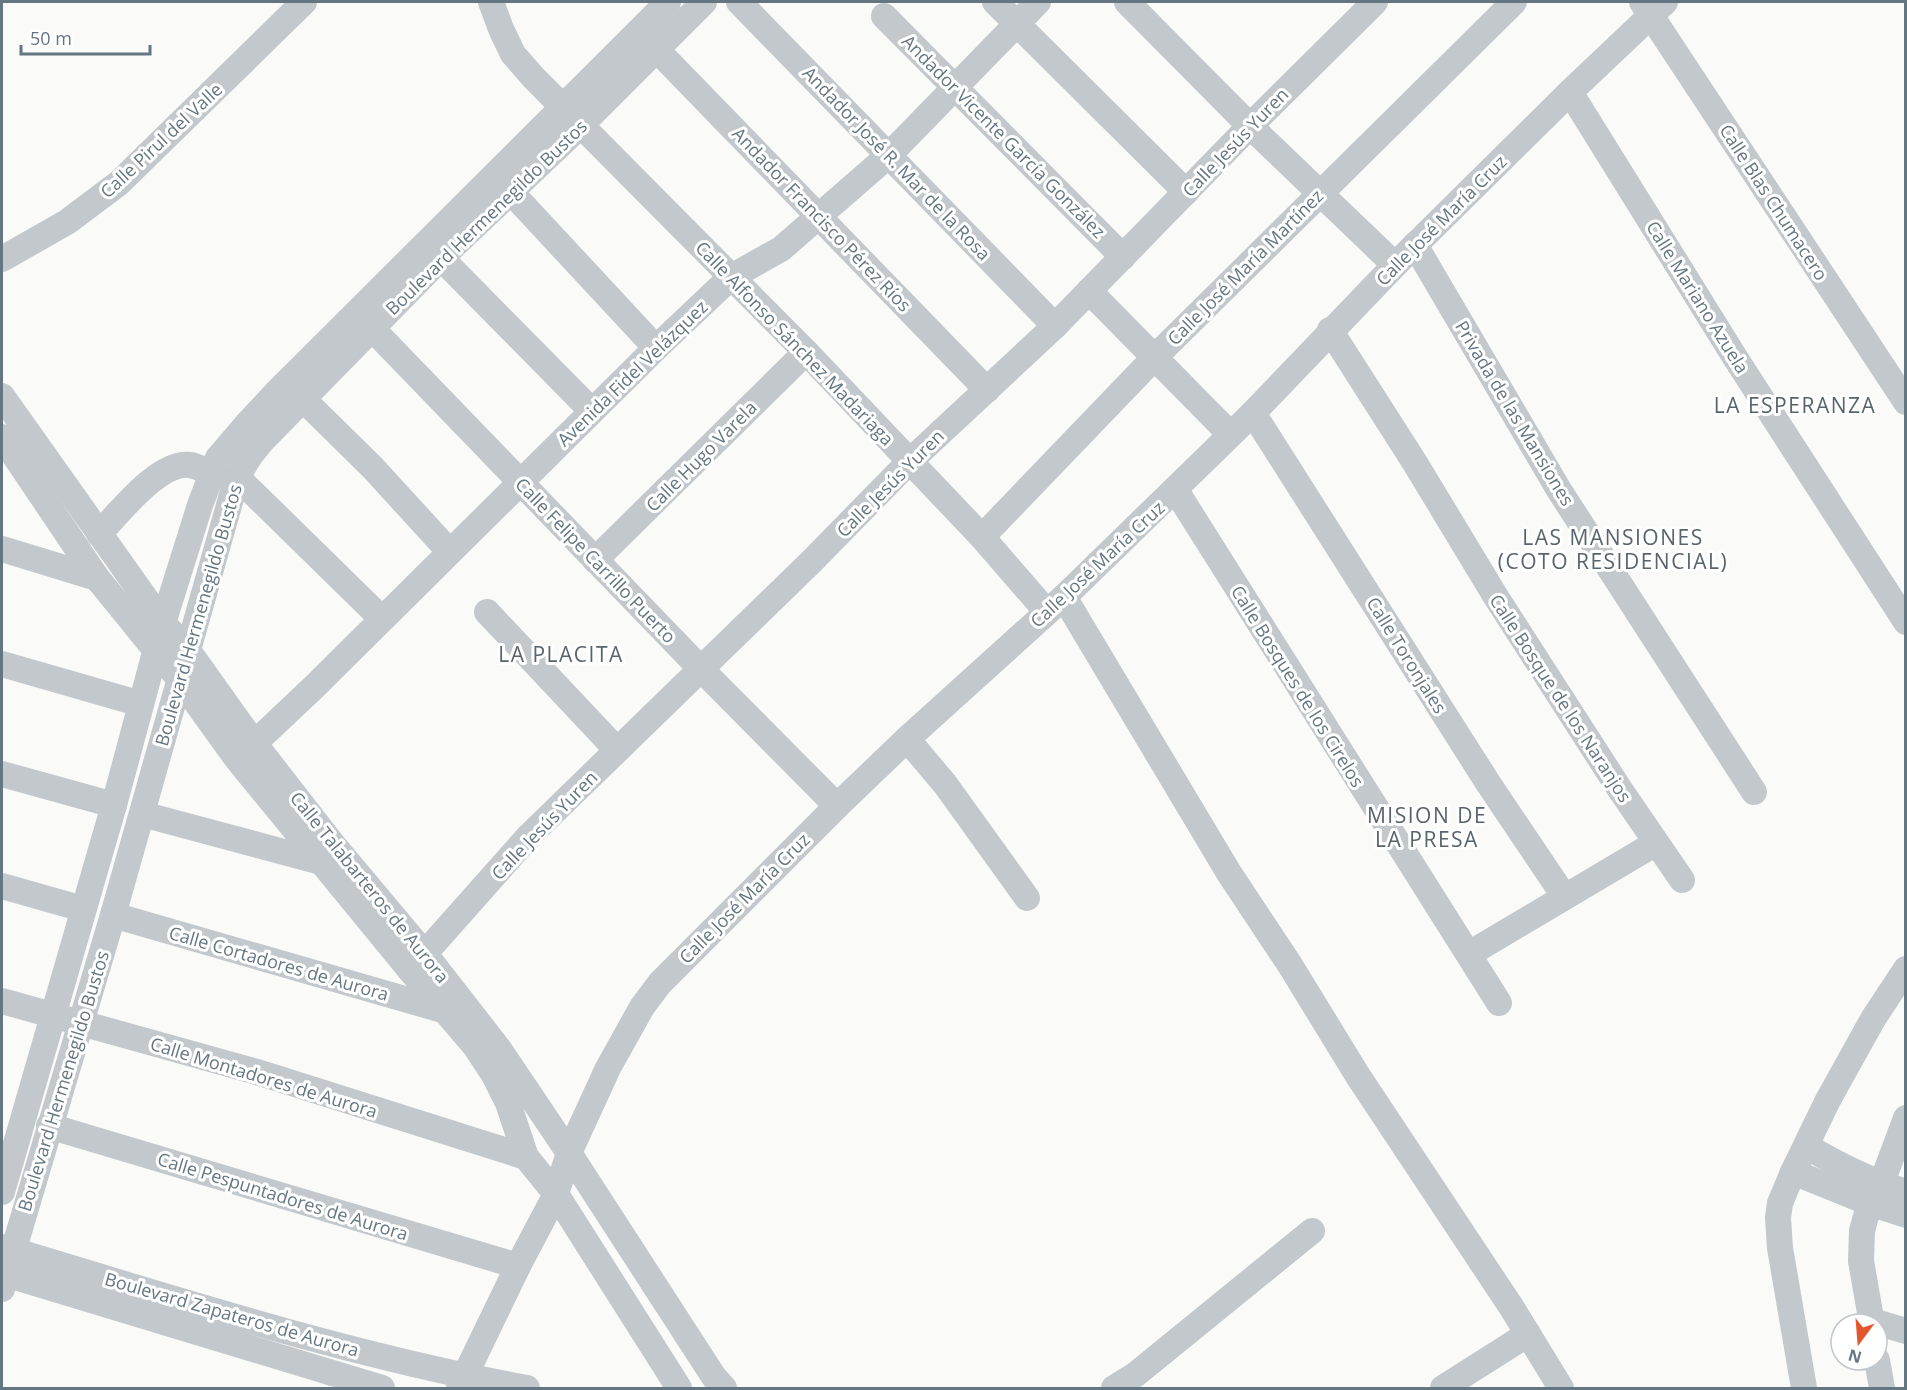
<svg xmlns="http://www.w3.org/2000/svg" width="1907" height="1390" viewBox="0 0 1907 1390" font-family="'Open Sans',sans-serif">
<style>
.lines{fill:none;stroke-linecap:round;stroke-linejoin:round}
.minor{stroke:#c3c8cc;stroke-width:26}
.labels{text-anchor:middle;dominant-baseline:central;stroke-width:6;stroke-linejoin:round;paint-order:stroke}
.street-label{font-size:18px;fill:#657683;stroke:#fff}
.quarter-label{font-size:21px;letter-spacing:1.5px;fill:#57646e;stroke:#fff}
</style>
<rect width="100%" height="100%" fill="#fafaf8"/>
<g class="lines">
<g class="minor">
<path d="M 491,2 L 501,29 L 513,54 L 533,77 L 806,352 L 982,537 L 1047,612"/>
<path d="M 739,2 L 1055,326"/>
<path d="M 995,2 L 1186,192"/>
<path d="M 1127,2 L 1250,126 L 1395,265"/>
<path d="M 1642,2 L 1906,402"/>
<path d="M 884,16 L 1123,257"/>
<path d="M 656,49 L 987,390"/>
<path d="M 1570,92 L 1736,359 L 1906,622"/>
<path d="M 511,192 L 656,348"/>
<path d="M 1415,245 L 1559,490 L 1754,792"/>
<path d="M 441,258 L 591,410"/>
<path d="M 2,259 L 67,222 L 119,183 L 304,2"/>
<path d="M 1089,291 L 1230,434"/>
<path d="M 360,316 L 700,668 L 837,806"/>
<path d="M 1330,330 L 1415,463 L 1496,597 L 1619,788 L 1682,880"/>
<path d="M 2,396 L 163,623 L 187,649 L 254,743 L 331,842 L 425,954 L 499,1049 L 569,1153 L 714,1377 L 724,1388"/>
<path d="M 303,399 L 373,468 L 449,551"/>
<path d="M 1253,413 L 1488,783 L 1564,896"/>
<path d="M 2,437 L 97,578 L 180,680 L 237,759 L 410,970 L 475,1046 L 494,1075 L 508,1103 L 526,1157 L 556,1194 L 679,1388"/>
<path d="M 237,477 L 382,619"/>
<path d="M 1175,489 L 1499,1003"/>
<path d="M 99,534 C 119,513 159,461 190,465 C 197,466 204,470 211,473"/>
<path d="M 982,537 L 1155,357 L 1514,2"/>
<path d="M 2,549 L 97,578"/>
<path d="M 595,560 L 806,352"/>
<path d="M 1064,597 L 1229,873 L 1290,965 L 1358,1076 L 1512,1308 L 1561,1388"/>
<path d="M 487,612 L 617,750"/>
<path d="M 2,664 L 141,704"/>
<path d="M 907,739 L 945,784 L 1027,898"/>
<path d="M 242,755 L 314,687 L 656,348 L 731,277 L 781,249 L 889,155 L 1038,2"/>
<path d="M 2,774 L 114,805"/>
<path d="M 142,814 L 321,862"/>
<path d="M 2,886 L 83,909"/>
<path d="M 113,915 L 446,1011"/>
<path d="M 1469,954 L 1656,843"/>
<path d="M 410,970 L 529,836 L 812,561 L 910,461 L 1055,326 L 1250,126 L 1375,2"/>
<path d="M 2,1001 L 257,1072 L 526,1157"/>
<path d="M 49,1126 L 518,1266"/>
<path d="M 1806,1146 C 1838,1165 1870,1181 1906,1192"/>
<path d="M 1793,1172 L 1872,1204 L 1906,1215"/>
<path d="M 2,1192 L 114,805 L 163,623 L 200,505 L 218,458 L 248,423 L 278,391 L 668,2"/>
<path d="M 2,1247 C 175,1299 348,1355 527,1388"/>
<path d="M 2,1273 L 382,1388"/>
<path d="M 2,1289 L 113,915 L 237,477 L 250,456 L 262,441 L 441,258 L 581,125 L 704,2"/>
<path d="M 1872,1321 L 1906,1331"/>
<path d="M 1872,1324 L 1861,1261 L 1862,1231 L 1866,1216 L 1881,1185 L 1906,1118"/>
<path d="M 1877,1360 L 1882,1388"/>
<path d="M 459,1388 L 518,1266 L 556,1194 L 569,1153 L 608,1068 L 642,1007 L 660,983 L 837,806 L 907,739 L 1064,597 L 1175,489 L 1253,413 L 1395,265 L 1570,92 L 1665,2"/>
<path d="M 1114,1388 L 1135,1375 L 1312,1231"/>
<path d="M 1443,1388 L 1528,1334"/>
<path d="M 1804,1388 L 1780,1248 L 1778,1218 L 1780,1203 L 1793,1172 L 1828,1100 L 1873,1019 L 1906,969"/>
</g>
</g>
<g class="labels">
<g class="street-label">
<text transform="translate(1004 136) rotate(45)">Andador Vicente García González</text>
<text transform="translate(161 140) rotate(-43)">Calle Pirul del Valle</text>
<text transform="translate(1235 142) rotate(-46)">Calle Jesús Yuren</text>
<text transform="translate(897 163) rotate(46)">Andador José R. Mar de la Rosa</text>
<text transform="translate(1774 202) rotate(57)">Calle Blas Chumacero</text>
<text transform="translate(486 217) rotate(-44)">Boulevard Hermenegildo Bustos</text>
<text transform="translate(822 219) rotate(46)">Andador Francisco Pérez Ríos</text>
<text transform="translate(1441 220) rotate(-45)">Calle José María Cruz</text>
<text transform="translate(1245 267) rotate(-45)">Calle José María Martínez</text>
<text transform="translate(1698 297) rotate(58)">Calle Mariano Azuela</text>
<text transform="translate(795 343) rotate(46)">Calle Alfonso Sánchez Madariaga</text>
<text transform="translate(632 373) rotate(-44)">Avenida Fidel Velázquez</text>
<text transform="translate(1515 413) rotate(59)">Privada de las Mansiones</text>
<text transform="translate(701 456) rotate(-45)">Calle Hugo Varela</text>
<text transform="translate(890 483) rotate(-45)">Calle Jesús Yuren</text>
<text transform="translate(596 560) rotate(46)">Calle Felipe Carrillo Puerto</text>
<text transform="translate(1097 564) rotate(-43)">Calle José María Cruz</text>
<text transform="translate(198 615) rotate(-74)">Boulevard Hermenegildo Bustos</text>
<text transform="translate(1407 655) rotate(58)">Calle Toronjales</text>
<text transform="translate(1298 686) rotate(58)">Calle Bosques de los Cirelos</text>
<text transform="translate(1561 698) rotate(57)">Calle Bosque de los Naranjos</text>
<text transform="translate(544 825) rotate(-46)">Calle Jesús Yuren</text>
<text transform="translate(370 887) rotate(51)">Calle Talabarteros de Aurora</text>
<text transform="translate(744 898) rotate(-45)">Calle José María Cruz</text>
<text transform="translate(279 963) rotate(16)">Calle Cortadores de Aurora</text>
<text transform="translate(264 1077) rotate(17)">Calle Montadores de Aurora</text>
<text transform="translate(63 1081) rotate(-73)">Boulevard Hermenegildo Bustos</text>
<text transform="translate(283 1196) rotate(17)">Calle Pespuntadores de Aurora</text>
<text transform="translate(232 1314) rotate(16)">Boulevard Zapateros de Aurora</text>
</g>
<g class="quarter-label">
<text x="1795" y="405">LA ESPERANZA</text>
<text x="1613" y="537">LAS MANSIONES<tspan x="1613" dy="24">(COTO RESIDENCIAL)</tspan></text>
<text x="561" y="654">LA PLACITA</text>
<text x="1427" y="815">MISION DE<tspan x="1427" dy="24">LA PRESA</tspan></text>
</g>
</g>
<rect width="1907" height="1390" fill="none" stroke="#657683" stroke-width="6"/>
<g transform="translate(1859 1342) rotate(196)"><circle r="28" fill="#ffffff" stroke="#c1c8cd" stroke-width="1.5"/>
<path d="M0-4.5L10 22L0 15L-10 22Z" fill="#e4572e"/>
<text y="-9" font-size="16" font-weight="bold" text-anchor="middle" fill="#657683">N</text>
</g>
<path d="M21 45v9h129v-9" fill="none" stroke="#657683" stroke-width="3"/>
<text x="30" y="45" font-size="18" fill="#657683" stroke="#ffffff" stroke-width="4.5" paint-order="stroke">50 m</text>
</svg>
